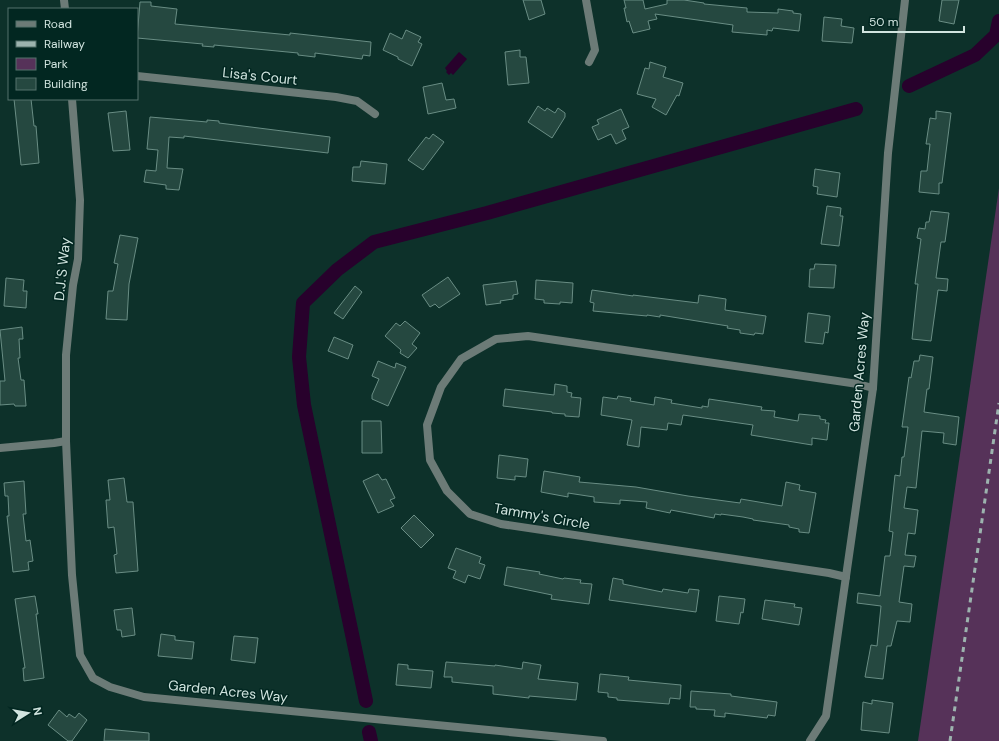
<svg xmlns="http://www.w3.org/2000/svg" width="999" height="741" viewBox="0 0 999 741" font-family="'DM Sans',sans-serif">
<style>
.green{fill:#563259}
.water{fill:#28012c}
.lines{fill:none;stroke-linecap:round;stroke-linejoin:round}
.canal{stroke:#28012c;stroke-width:14}
.building{fill:#254840;stroke:#698d84}
.street{stroke:#6c7b77;stroke-width:8}
.rail{stroke:#9cb3ae;stroke-width:3;stroke-dasharray:5 5;stroke-linecap:butt}
.labels{text-anchor:middle;dominant-baseline:central;stroke-width:3;stroke-linejoin:round;paint-order:stroke}
.street-label{font-size:14px;fill:#d1e4df;stroke:#022721}
</style>
<rect width="100%" height="100%" fill="#0d312a"/>
<path class="green" d="M 999,188 L 999,741 L 918,741 Z"/>
<path class="water" d="M 459,52 L 467,59 L 453,75 L 451,73 L 449,75 L 446,72 L 447,71 L 445,68 Z"/>
<g class="lines">
<g class="canal">
<path d="M 909,86 L 975,55 L 996,35 L 999,21"/>
<path d="M 366,701 L 304,405 L 299,357 L 303,303 L 337,270 L 374,242 L 487,213 L 856,109"/>
<path d="M 369,732 L 371,741"/>
</g>
</g>
<g class="building">
<path d="M 523,0 L 541,0 L 545,14 L 529,20 Z"/>
<path d="M 624,0 L 643,0 L 645,9 L 667,4 L 667,0 L 684,0 L 704,3 L 704,4 L 747,8 L 747,12 L 778,13 L 778,9 L 793,11 L 793,13 L 801,14 L 799,31 L 773,28 L 772,31 L 767,30 L 767,35 L 732,32 L 733,25 L 655,14 L 657,19 L 648,21 L 650,29 L 633,33 L 629,21 L 627,22 L 624,8 L 626,8 Z"/>
<path d="M 942,0 L 959,0 L 954,24 L 939,21 Z"/>
<path d="M 140,2 L 151,2 L 151,6 L 177,9 L 175,24 L 290,35 L 290,33 L 371,42 L 370,56 L 363,55 L 362,59 L 315,53 L 315,57 L 298,55 L 298,53 L 214,45 L 214,47 L 202,46 L 203,44 L 137,38 Z"/>
<path d="M 824,17 L 842,19 L 841,26 L 854,28 L 852,43 L 822,41 Z"/>
<path d="M 406,30 L 421,37 L 418,42 L 422,44 L 412,66 L 398,59 L 398,57 L 383,50 L 390,33 L 402,39 Z"/>
<path d="M 520,50 L 520,57 L 526,57 L 529,83 L 508,85 L 505,52 Z"/>
<path d="M 650,62 L 666,67 L 663,77 L 683,83 L 679,96 L 677,95 L 666,115 L 652,107 L 656,99 L 637,94 L 645,68 L 649,69 Z"/>
<path d="M 442,83 L 446,100 L 454,99 L 456,108 L 428,114 L 423,87 Z"/>
<path d="M 14,99 L 31,99 L 34,126 L 36,126 L 39,163 L 21,165 Z"/>
<path d="M 538,106 L 545,111 L 547,108 L 555,113 L 558,108 L 565,113 L 565,117 L 552,138 L 528,122 Z"/>
<path d="M 621,109 L 629,127 L 622,130 L 626,139 L 616,144 L 611,134 L 598,140 L 592,127 L 599,124 L 597,120 Z"/>
<path d="M 126,111 L 130,150 L 113,151 L 108,113 Z"/>
<path d="M 936,111 L 951,113 L 942,183 L 939,183 L 939,194 L 919,192 L 921,171 L 927,171 L 930,144 L 926,144 L 930,118 L 936,119 Z"/>
<path d="M 150,117 L 207,122 L 207,120 L 219,121 L 219,123 L 330,137 L 328,153 L 184,136 L 184,138 L 169,137 L 167,168 L 183,169 L 179,190 L 166,189 L 166,185 L 144,182 L 146,170 L 156,171 L 158,150 L 147,149 Z"/>
<path d="M 433,134 L 444,142 L 423,170 L 408,160 L 426,137 L 429,139 Z"/>
<path d="M 361,161 L 387,164 L 385,184 L 352,181 L 353,167 L 360,167 Z"/>
<path d="M 815,169 L 840,173 L 837,197 L 817,194 L 818,187 L 813,186 Z"/>
<path d="M 827,206 L 841,208 L 840,216 L 843,216 L 839,246 L 821,244 Z"/>
<path d="M 931,211 L 949,213 L 945,242 L 941,242 L 936,278 L 948,279 L 947,291 L 938,290 L 931,341 L 912,339 L 917,292 L 918,284 L 915,284 L 921,239 L 917,238 L 919,228 L 925,229 L 926,222 L 929,222 Z"/>
<path d="M 120,235 L 138,238 L 129,284 L 127,320 L 106,319 L 108,291 L 113,291 L 118,264 L 114,263 Z"/>
<path d="M 815,264 L 836,265 L 834,288 L 809,287 L 810,269 L 814,269 Z"/>
<path d="M 448,277 L 460,294 L 439,308 L 435,304 L 430,307 L 422,295 Z"/>
<path d="M 6,278 L 24,280 L 23,291 L 27,291 L 26,308 L 4,306 Z"/>
<path d="M 536,280 L 573,283 L 572,303 L 560,302 L 560,304 L 544,303 L 544,300 L 535,299 Z"/>
<path d="M 516,281 L 518,294 L 513,295 L 513,299 L 500,301 L 501,303 L 486,305 L 483,285 Z"/>
<path d="M 355,286 L 362,292 L 343,319 L 334,313 Z"/>
<path d="M 592,290 L 633,296 L 633,295 L 698,303 L 699,295 L 726,299 L 725,310 L 766,316 L 763,334 L 755,333 L 754,335 L 740,333 L 740,330 L 727,328 L 728,326 L 660,315 L 660,317 L 647,315 L 647,316 L 593,311 L 594,303 L 590,302 Z"/>
<path d="M 808,313 L 830,316 L 828,333 L 825,332 L 823,344 L 805,342 Z"/>
<path d="M 405,321 L 420,333 L 412,344 L 417,348 L 408,358 L 400,353 L 401,350 L 385,336 L 396,323 L 400,326 Z"/>
<path d="M 22,327 L 23,339 L 19,339 L 20,358 L 18,358 L 21,380 L 24,380 L 26,406 L 15,406 L 14,404 L 0,405 L 0,381 L 5,381 L 0,330 Z"/>
<path d="M 334,337 L 353,345 L 348,359 L 328,351 Z"/>
<path d="M 920,355 L 933,357 L 929,389 L 927,389 L 924,412 L 959,417 L 956,445 L 943,443 L 944,433 L 922,431 L 916,488 L 907,487 L 904,508 L 918,510 L 915,534 L 908,533 L 905,555 L 916,556 L 914,567 L 904,566 L 899,602 L 912,604 L 910,622 L 897,621 L 891,646 L 887,646 L 883,679 L 865,677 L 871,645 L 877,646 L 881,606 L 857,603 L 858,593 L 880,596 L 885,556 L 890,556 L 893,532 L 889,531 L 895,475 L 900,476 L 902,457 L 904,457 L 907,435 L 908,427 L 902,427 L 909,377 L 911,378 L 914,361 L 919,361 Z"/>
<path d="M 378,361 L 395,368 L 396,363 L 406,367 L 388,406 L 372,399 L 372,395 L 379,379 L 372,376 Z"/>
<path d="M 555,384 L 567,386 L 567,392 L 572,393 L 571,397 L 581,398 L 579,417 L 565,416 L 565,414 L 552,413 L 552,412 L 503,406 L 505,389 L 554,395 Z"/>
<path d="M 618,396 L 631,398 L 630,401 L 654,405 L 655,397 L 672,400 L 671,403 L 702,408 L 702,406 L 708,407 L 709,399 L 762,407 L 761,410 L 775,411 L 774,417 L 798,421 L 799,414 L 820,416 L 820,419 L 826,420 L 825,423 L 829,423 L 827,440 L 812,438 L 812,445 L 751,435 L 753,425 L 683,415 L 681,425 L 668,423 L 667,430 L 641,427 L 639,447 L 627,445 L 632,420 L 601,415 L 603,397 L 617,399 Z"/>
<path d="M 362,421 L 381,421 L 382,453 L 362,453 Z"/>
<path d="M 499,455 L 528,459 L 526,477 L 515,476 L 515,480 L 497,478 Z"/>
<path d="M 544,471 L 580,477 L 579,482 L 636,487 L 688,496 L 740,503 L 741,499 L 782,506 L 786,482 L 800,485 L 799,490 L 816,493 L 809,533 L 799,532 L 799,529 L 789,527 L 789,525 L 753,520 L 753,519 L 743,517 L 721,514 L 721,515 L 715,514 L 714,518 L 671,510 L 670,513 L 646,508 L 647,502 L 620,500 L 620,504 L 594,502 L 594,497 L 568,493 L 568,497 L 541,492 Z"/>
<path d="M 378,474 L 382,480 L 386,479 L 395,498 L 390,500 L 394,506 L 378,513 L 363,481 Z"/>
<path d="M 124,478 L 127,502 L 133,502 L 138,571 L 116,573 L 114,555 L 117,554 L 114,527 L 108,528 L 106,500 L 110,500 L 108,480 Z"/>
<path d="M 24,481 L 26,514 L 23,514 L 26,541 L 30,540 L 33,561 L 28,562 L 29,570 L 13,572 L 7,516 L 9,516 L 8,496 L 5,496 L 4,483 Z"/>
<path d="M 414,515 L 434,535 L 421,548 L 401,528 Z"/>
<path d="M 456,548 L 481,557 L 479,563 L 485,565 L 480,579 L 468,575 L 465,583 L 453,578 L 456,571 L 448,568 Z"/>
<path d="M 507,567 L 540,572 L 539,574 L 563,579 L 564,578 L 581,580 L 580,583 L 592,584 L 589,604 L 551,599 L 552,595 L 504,585 Z"/>
<path d="M 613,578 L 623,580 L 623,584 L 662,592 L 663,589 L 688,593 L 689,589 L 699,590 L 696,612 L 609,600 Z"/>
<path d="M 35,596 L 38,614 L 36,614 L 44,678 L 24,681 L 23,668 L 25,668 L 15,599 Z"/>
<path d="M 719,596 L 745,599 L 743,613 L 741,612 L 739,624 L 716,621 Z"/>
<path d="M 765,600 L 795,604 L 794,607 L 802,608 L 799,625 L 762,619 Z"/>
<path d="M 132,608 L 135,635 L 122,637 L 121,630 L 117,630 L 114,610 Z"/>
<path d="M 161,634 L 175,636 L 175,640 L 194,642 L 192,659 L 158,656 Z"/>
<path d="M 234,636 L 258,638 L 255,663 L 231,660 Z"/>
<path d="M 446,662 L 495,666 L 495,665 L 522,669 L 523,662 L 541,665 L 538,679 L 578,683 L 576,700 L 529,696 L 529,698 L 493,694 L 493,686 L 452,682 L 452,677 L 444,677 Z"/>
<path d="M 398,664 L 408,665 L 408,669 L 433,671 L 431,688 L 396,685 Z"/>
<path d="M 600,674 L 629,677 L 628,680 L 681,685 L 680,699 L 670,698 L 669,704 L 617,700 L 617,698 L 608,697 L 608,693 L 598,692 Z"/>
<path d="M 691,691 L 731,694 L 731,696 L 777,702 L 775,716 L 768,715 L 767,718 L 725,713 L 725,717 L 714,716 L 715,710 L 696,709 L 696,707 L 690,707 Z"/>
<path d="M 872,700 L 893,703 L 889,733 L 861,730 L 863,702 L 872,704 Z"/>
<path d="M 59,710 L 67,717 L 69,714 L 75,718 L 79,713 L 87,720 L 72,741 L 68,741 L 48,725 Z"/>
<path d="M 105,729 L 149,733 L 149,741 L 104,741 Z"/>
</g>
<g class="lines">
<g class="street">
<path d="M 64,0 L 65,9"/>
<path d="M 586,0 L 595,50 L 589,62"/>
<path d="M 137,76 L 336,97 L 357,101 L 375,114"/>
<path d="M 72,99 L 80,200 L 78,259 L 73,285 L 66,355 L 66,441 L 72,575 L 80,655 L 93,678 L 110,687 L 144,697 L 603,741"/>
<path d="M 0,448 L 54,443 L 66,441"/>
<path d="M 846,577 L 829,573 L 501,524 L 470,514 L 447,491 L 430,460 L 427,425 L 441,387 L 461,359 L 496,339 L 528,336 L 858,384 L 873,388"/>
<path d="M 810,741 L 826,716 L 873,388 L 888,153 L 905,0"/>
</g>
<path class="rail" d="M 950,741 L 999,403"/>
</g>
<g class="labels">
<g class="street-label">
<text transform="translate(260 76) rotate(6)">Lisa's Court</text>
<text transform="translate(62 269) rotate(-84)">D.J.'S Way</text>
<text transform="translate(859 372) rotate(-85)">Garden Acres Way</text>
<text transform="translate(542 516) rotate(10)">Tammy's Circle</text>
<text transform="translate(228 691) rotate(6)">Garden Acres Way</text>
</g>
</g>
<rect x="8" y="8" width="130" height="92" fill="#022721" stroke="#55736d"/>
<rect x="16" y="21" width="20" height="6" fill="#6c7b77" stroke="#55736d"/>
<text x="44" y="28" font-size="12" fill="#d1e4df">Road</text>
<rect x="16" y="41" width="20" height="6" fill="#9cb3ae" stroke="#55736d"/>
<text x="44" y="48" font-size="12" fill="#d1e4df">Railway</text>
<rect x="16" y="58" width="20" height="12" fill="#563259" stroke="#55736d"/>
<text x="44" y="68" font-size="12" fill="#d1e4df">Park</text>
<rect x="16" y="78" width="20" height="12" fill="#254840" stroke="#55736d"/>
<text x="44" y="88" font-size="12" fill="#d1e4df">Building</text>
<g transform="translate(28 713) rotate(79)" stroke="#022721" stroke-width="3" paint-order="stroke">
<path d="M0-3L7 15L0 10L-7 15Z" fill="#d1e4df"/>
<text y="-6" font-size="11" font-weight="bold" text-anchor="middle" fill="#d1e4df">N</text>
</g>
<path d="M863 26v6h101v-6" fill="none" stroke="#d1e4df" stroke-width="2"/>
<text x="869" y="26" font-size="12" fill="#d1e4df" stroke="#022721" stroke-width="3" paint-order="stroke">50 m</text>
</svg>
